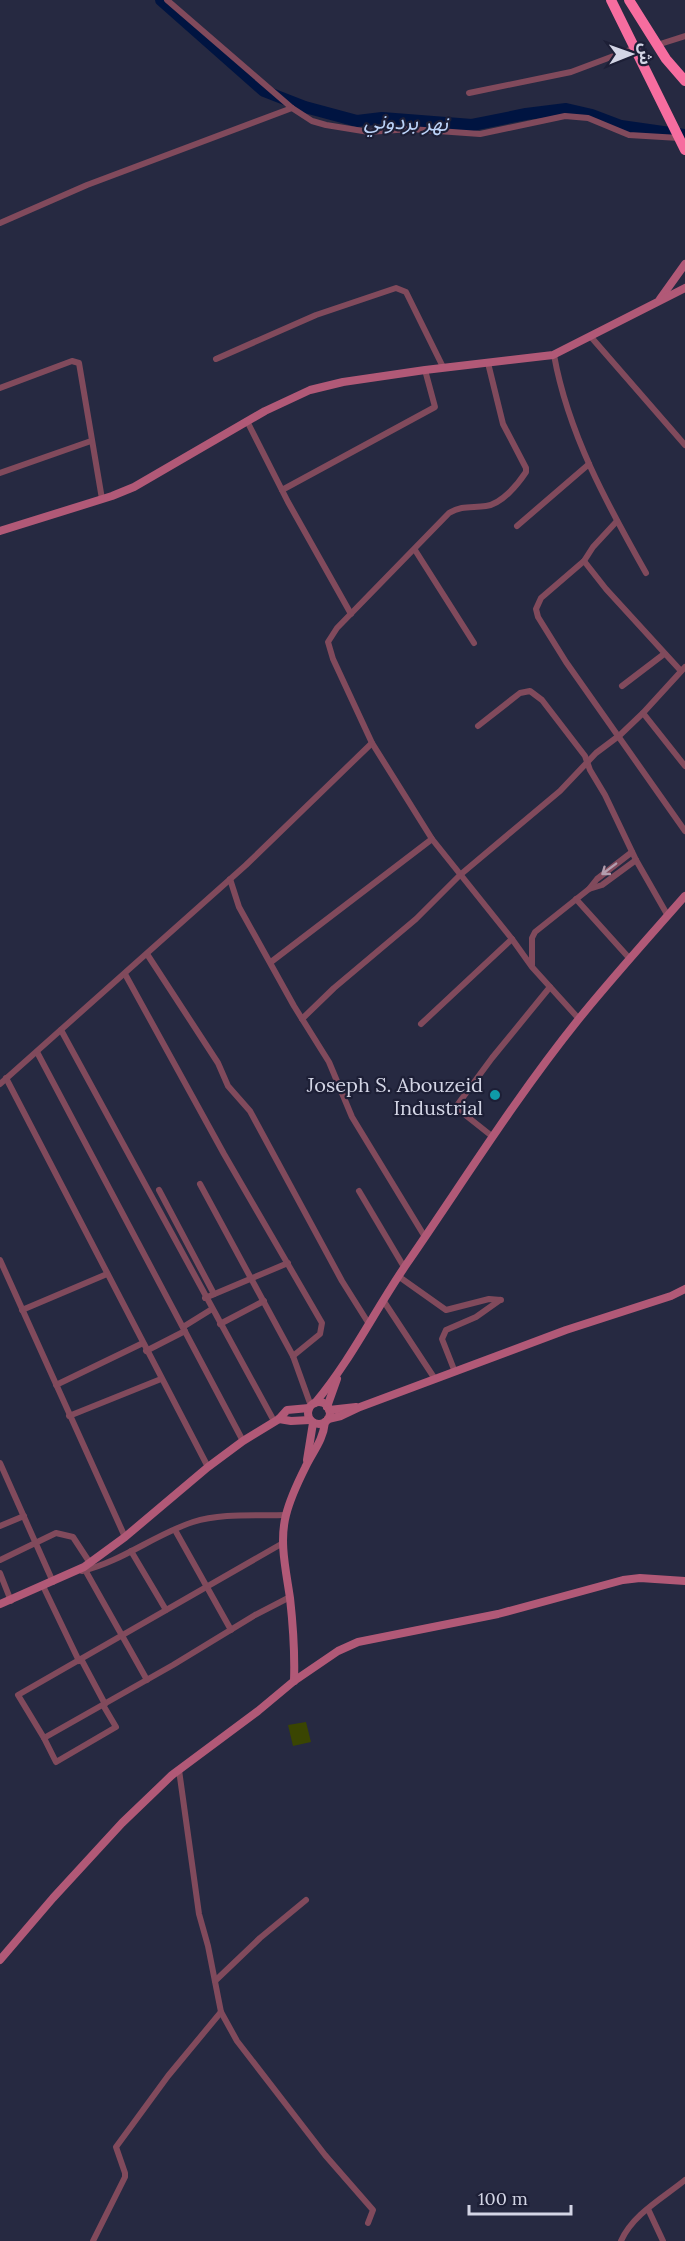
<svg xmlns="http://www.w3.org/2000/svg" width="685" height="2241" viewBox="0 0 685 2241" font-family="Lora,'Noto Sans Arabic',serif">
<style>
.green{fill:#3a4502}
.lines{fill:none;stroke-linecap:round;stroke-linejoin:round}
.river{stroke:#001441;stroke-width:12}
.street{stroke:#814a5c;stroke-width:6}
.secondary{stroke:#b15977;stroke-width:8}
.highway{stroke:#f66d9f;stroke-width:10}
.oneway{stroke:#b29dae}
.culture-dot{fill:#0f9aa8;stroke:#1d1f36;stroke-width:2}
.labels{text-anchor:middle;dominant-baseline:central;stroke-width:4.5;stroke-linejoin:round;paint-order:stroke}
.poi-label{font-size:20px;fill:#d3d5e5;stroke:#1d1f36;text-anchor:end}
.water-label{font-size:21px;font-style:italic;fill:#bbd2f7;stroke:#1d1f36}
</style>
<rect width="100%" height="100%" fill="#262941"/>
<path class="green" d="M 306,1722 L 311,1742 L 293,1746 L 288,1725 Z"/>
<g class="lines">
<path class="river" d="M 161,0 L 264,91 L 305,107 L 357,121 L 382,118 L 472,125 L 526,114 L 566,109 L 592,115 L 621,126 L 685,135"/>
<g class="street">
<path d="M 167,0 L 292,108 L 312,121 L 326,125 L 369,132 L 410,129 L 480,134 L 565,116 L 588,118 L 629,135 L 679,138"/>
<path d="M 657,45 L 685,36"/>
<path d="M 469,93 L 571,72 L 635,48"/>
<path d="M 0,223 L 87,185 L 292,108"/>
<path d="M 591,337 L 685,445"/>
<path d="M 554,355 C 568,433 607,504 646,573"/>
<path d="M 216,359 L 316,315 L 396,288 L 406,292 L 443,367"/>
<path d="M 488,363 L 503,424 L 526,468 L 526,472 C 518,484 502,504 486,506 C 472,508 462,505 449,513 L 337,628 L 328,642 L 333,659 L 372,743 L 432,839 L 512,939 L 532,967 L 579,1019"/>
<path d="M 0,388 L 72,361 L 79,363 L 102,499"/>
<path d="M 247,421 L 288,502 L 351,614"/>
<path d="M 0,473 L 91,441"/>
<path d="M 282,490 L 435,407 L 425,370"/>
<path d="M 617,521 L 593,547 L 584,561 L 541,598 L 536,609 L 538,617 L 566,662 L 685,831"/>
<path d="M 517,526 L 589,464"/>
<path d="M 415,550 L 474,643"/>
<path d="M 584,561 L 606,589 L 681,671"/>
<path d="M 622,686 L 664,654"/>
<path d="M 643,713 L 685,766"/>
<path d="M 478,726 L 520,693 L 530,691 L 542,700 L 585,756 L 590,770 L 605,795 L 636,860 L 668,916"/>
<path d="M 230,879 L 239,907 L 294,1006 L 329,1062 L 352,1117 L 425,1237"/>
<path d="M 589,889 L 597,879 L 632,852"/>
<path d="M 576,899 L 630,959"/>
<path d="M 147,954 L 218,1063 L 228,1086 L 250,1111 L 342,1281 L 369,1324"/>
<path d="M 271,962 L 432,839"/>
<path d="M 532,965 L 532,938 L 535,932 L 589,889 L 602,885 L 636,860"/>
<path d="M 125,974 L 224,1154 L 322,1323 L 320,1334 L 293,1356"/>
<path d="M 302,1019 L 334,988 L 416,919 L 460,875 L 560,791 L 596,753 L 620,735 L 643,713 L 685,667"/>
<path d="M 421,1024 L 512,939"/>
<path d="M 61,1030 L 274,1421"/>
<path d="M 37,1052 L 243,1441"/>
<path d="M 6,1078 L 208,1467"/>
<path d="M 0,1084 L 246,865 L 372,743"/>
<path d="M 493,1137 L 459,1110 L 458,1104 L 492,1058 L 550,987"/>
<path d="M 200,1184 L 293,1356 L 311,1406"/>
<path d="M 159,1190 L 214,1294"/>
<path d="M 359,1191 L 404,1267"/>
<path d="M 0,1260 L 125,1537"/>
<path d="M 398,1276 L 446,1310 L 489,1299 L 501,1300"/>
<path d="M 205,1298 L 288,1263"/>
<path d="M 383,1300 L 435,1379"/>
<path d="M 22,1310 L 107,1274"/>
<path d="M 220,1324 L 264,1301"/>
<path d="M 183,1327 L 212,1309"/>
<path d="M 146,1351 L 185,1331"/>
<path d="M 455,1372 L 442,1339 L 446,1330 L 476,1317 L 500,1300"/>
<path d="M 56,1385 L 143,1343"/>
<path d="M 69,1416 L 161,1379"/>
<path d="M 0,1463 L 53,1582"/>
<path d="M 0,1526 L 24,1516"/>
<path d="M 175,1530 L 231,1630"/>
<path d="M 283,1543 L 18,1695 L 44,1738 L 173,1665 L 255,1615 L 290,1597"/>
<path d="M 131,1551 L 166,1610"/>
<path d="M 0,1560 L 56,1533 L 73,1537 L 90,1563"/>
<path d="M 84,1568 L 147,1680"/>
<path d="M 82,1571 C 121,1562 154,1535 193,1522 C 221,1513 256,1516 286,1515"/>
<path d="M 0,1573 L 11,1601"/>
<path d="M 43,1586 L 79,1661"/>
<path d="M 81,1659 L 105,1704"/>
<path d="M 44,1738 L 56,1762 L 116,1727 L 103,1705"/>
<path d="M 179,1770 L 199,1914 L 208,1946 L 221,2012 L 237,2041 L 325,2155 L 373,2210 L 368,2223"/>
<path d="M 215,1981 L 260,1938 L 306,1900"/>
<path d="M 648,2209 L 663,2241"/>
<path d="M 93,2241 L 125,2177 L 125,2173 L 116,2147 L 168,2076 L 221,2012"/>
<path d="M 621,2241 C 633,2214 663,2198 685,2180"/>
</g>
<g class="secondary">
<path d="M 660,299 L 685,264"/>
<path d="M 0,531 L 112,496 L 134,487 L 265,411 L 310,390 L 343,382 L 425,370 L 553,355 L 685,288"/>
<circle cx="319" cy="1413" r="11"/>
<path d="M 315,1403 C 352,1359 377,1306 410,1259 C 465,1179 517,1096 578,1020 C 612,978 649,937 685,896"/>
<path d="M 327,1407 L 337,1379"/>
<path d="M 329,1410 L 356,1407"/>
<path d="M 279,1419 L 291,1421 L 310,1420"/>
<path d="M 328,1419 L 341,1416 L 360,1407 L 566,1330 L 671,1296 L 685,1289"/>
<path d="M 307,1460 L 313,1423"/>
<path d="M 0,1604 L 84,1567 L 125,1537 L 208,1467 L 243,1441 L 279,1419 L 287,1410 L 309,1408"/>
<path d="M 294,1681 C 295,1653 293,1625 290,1598 C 286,1570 279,1542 286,1515 C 290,1499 298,1482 305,1468 C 313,1451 323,1441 325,1422"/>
<path d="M 0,1960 L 53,1898 L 122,1823 L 172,1775 L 258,1711 L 294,1681 L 338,1651 L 358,1642 L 498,1614 L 623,1580 L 640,1578 L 685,1581"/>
</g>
<g class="highway">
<path d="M 611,0 L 685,150"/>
<path d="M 629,0 L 666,59 L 685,81"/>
</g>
</g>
<defs><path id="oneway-shaft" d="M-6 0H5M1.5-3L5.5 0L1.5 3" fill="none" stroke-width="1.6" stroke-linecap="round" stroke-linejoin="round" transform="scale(1.5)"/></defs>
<use class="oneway" href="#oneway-shaft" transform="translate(609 869) rotate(143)"/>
<circle class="culture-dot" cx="495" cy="1095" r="6"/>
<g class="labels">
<g class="poi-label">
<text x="483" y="1084">Joseph S. Abouzeid<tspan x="483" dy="23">Industrial</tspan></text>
</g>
<g class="water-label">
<text transform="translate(406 122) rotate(2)">نهر بردوني</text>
</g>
</g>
<g transform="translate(631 54) rotate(89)" stroke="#1d1f36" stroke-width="4.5" paint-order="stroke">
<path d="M0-4.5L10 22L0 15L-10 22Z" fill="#d3d5e5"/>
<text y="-9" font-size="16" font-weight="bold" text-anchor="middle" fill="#d3d5e5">ش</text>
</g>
<path d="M469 2205v9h102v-9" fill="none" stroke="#d3d5e5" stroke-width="3"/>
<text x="478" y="2205" font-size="18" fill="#d3d5e5" stroke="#1d1f36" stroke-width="4.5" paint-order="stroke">100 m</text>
</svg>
